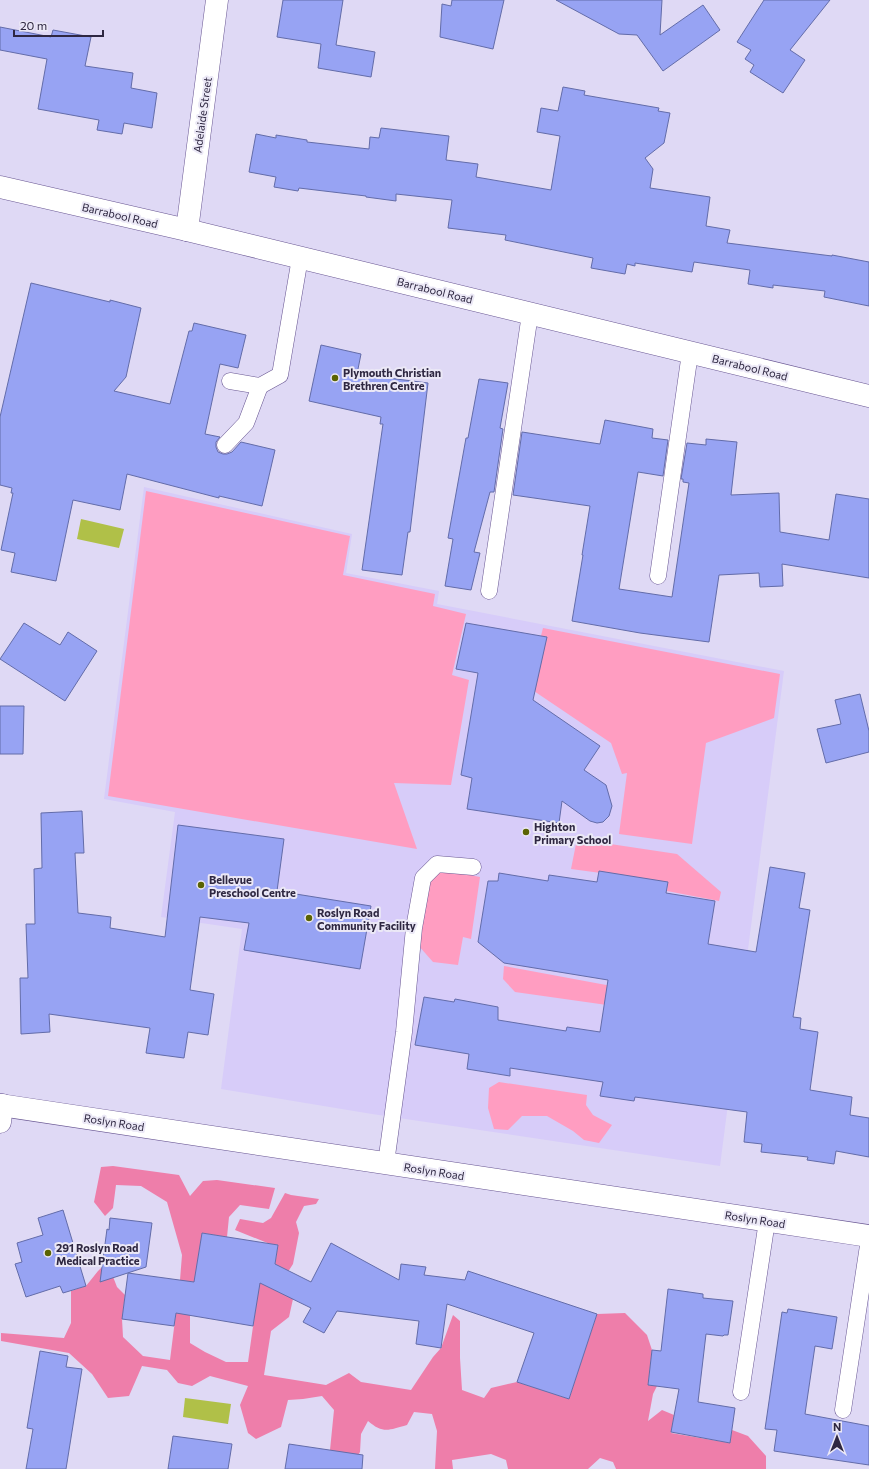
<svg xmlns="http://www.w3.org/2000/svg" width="869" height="1469" viewBox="0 0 869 1469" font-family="Commissioner,sans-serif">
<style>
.built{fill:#d7ccf9}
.green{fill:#ff9dc1}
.forest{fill:#ee7eaa}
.water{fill:#b0c048}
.building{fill:#97a3f3;stroke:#636ca9}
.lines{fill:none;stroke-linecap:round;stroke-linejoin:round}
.service-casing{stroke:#685692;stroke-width:17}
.minor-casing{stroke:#685692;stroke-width:23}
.tertiary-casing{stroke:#685692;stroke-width:23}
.secondary-casing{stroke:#685692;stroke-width:23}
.service{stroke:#fff;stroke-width:16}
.minor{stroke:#fff;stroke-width:22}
.tertiary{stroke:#fff;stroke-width:22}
.secondary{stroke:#fff;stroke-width:22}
.poi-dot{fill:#5a6303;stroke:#ebe8f6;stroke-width:1.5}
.labels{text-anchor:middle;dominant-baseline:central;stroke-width:4;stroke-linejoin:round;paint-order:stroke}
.street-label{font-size:11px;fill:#2e2741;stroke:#ebe8f6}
.poi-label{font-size:11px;font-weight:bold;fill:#2e2741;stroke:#ebe8f6;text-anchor:start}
</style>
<rect width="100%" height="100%" fill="#dfd9f5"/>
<path class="built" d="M 144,487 L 352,534 L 346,573 L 439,591 L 437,604 L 784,671 L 720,1166 L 372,1114 L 221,1089 L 242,929 L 161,917 L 175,812 L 104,799 Z"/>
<g class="green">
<path d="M 146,491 L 350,536 L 343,575 L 435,594 L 433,606 L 466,614 L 452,675 L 469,680 L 451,785 L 394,783 L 417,849 L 108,796 Z"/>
<path d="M 543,628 L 780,674 L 774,718 L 706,743 L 692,844 L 619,834 L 627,773 L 622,774 L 611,743 L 528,687 Z"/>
<path d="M 577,839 L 677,854 L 721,892 L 719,901 L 667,891 L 668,882 L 571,869 Z"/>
<path d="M 445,870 L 480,877 L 471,939 L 463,937 L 458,965 L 433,962 L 418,945 L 429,881 L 433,875 Z"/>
<path d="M 504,966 L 617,987 L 614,1006 L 515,992 L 503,979 Z"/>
<path d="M 499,1082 L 587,1095 L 586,1105 L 593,1115 L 612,1125 L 599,1143 L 584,1140 L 573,1131 L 547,1116 L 522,1116 L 508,1130 L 494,1129 L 488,1108 L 489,1088 Z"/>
</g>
<path class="forest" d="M 113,1166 L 179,1175 L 190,1196 L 203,1181 L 217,1180 L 275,1188 L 269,1209 L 240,1205 L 229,1217 L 227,1237 L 202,1233 L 190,1315 L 190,1343 L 205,1352 L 226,1362 L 248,1362 L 260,1277 L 273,1279 L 278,1245 L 270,1244 L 235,1230 L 240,1219 L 263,1223 L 271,1218 L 285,1193 L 291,1195 L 319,1199 L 316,1204 L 304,1206 L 296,1222 L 299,1233 L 293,1264 L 286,1275 L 293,1299 L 289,1317 L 271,1331 L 264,1375 L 326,1385 L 349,1373 L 361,1382 L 411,1390 L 433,1357 L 441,1348 L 453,1315 L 460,1321 L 460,1358 L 462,1390 L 484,1398 L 491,1388 L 517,1382 L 569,1399 L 597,1314 L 625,1313 L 647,1335 L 652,1350 L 648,1385 L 657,1386 L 653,1394 L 648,1421 L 662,1410 L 674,1415 L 671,1433 L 730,1443 L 732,1430 L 748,1436 L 766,1456 L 766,1469 L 616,1469 L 613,1462 L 600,1458 L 588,1469 L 508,1469 L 506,1460 L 491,1454 L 452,1460 L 453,1469 L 435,1469 L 437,1431 L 432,1414 L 414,1412 L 407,1425 C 389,1430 383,1434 368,1421 L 361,1434 L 360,1452 L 349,1469 L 330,1450 L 334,1410 L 322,1396 L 303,1399 L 288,1400 L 281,1427 L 256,1439 L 248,1433 L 240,1405 L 248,1386 L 210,1376 L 192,1386 L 178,1383 L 167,1370 L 142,1366 L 129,1396 L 108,1398 L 92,1374 L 69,1353 L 1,1341 L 1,1333 L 64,1338 L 71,1323 L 71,1291 L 86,1286 L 98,1271 L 101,1268 L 110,1269 L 117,1287 L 125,1295 L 122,1319 L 123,1337 L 143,1356 L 170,1360 L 180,1280 L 182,1255 L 167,1202 L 141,1186 L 116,1185 L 113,1208 L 105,1216 L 94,1202 L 101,1167 Z"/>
<g class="water">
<path d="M 81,519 L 124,529 L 119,548 L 77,539 Z"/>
<path d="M 185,1398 L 231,1404 L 228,1424 L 183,1417 Z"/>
</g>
<g class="building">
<path d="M 283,0 L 343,0 L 336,45 L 375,52 L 371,77 L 318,68 L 321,44 L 277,37 Z"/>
<path d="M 452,0 L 504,0 L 493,49 L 440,37 L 442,4 L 451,6 Z"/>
<path d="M 556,0 L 662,0 L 660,35 L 703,5 L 720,30 L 663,71 L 637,35 L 619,34 Z"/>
<path d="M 764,0 L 830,0 L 790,50 L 805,60 L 783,93 L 750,72 L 754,65 L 745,59 L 751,50 L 737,42 Z"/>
<path d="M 0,27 L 51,37 L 53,30 L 91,37 L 85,66 L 133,73 L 131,88 L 157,93 L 152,128 L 124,123 L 122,134 L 97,130 L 99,120 L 38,109 L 47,59 L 0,50 Z"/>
<path d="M 563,87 L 585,91 L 584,95 L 659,108 L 658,111 L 670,113 L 664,143 L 645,158 L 653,169 L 650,188 L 710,197 L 706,226 L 730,230 L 727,243 L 832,256 L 832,255 L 869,262 L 869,306 L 824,297 L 825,291 L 773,285 L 773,288 L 748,284 L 750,270 L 694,262 L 692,272 L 635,263 L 635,266 L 627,264 L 625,274 L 591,268 L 593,258 L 505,240 L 506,235 L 448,228 L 452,200 L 396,194 L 396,201 L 366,197 L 366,196 L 299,188 L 298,191 L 274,187 L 276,177 L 249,172 L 256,134 L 276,138 L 276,135 L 307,140 L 307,142 L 369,149 L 370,137 L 379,138 L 381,128 L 449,136 L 446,160 L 478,164 L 476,177 L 551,190 L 560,136 L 537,132 L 541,108 L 558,111 Z"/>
<path d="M 31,283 L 110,302 L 110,300 L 141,308 L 126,377 L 114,391 L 170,404 L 189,331 L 192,331 L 194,323 L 246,335 L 238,368 L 220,364 L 205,434 L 220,437 L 216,442 L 216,447 L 218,452 L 223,454 L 227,454 L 232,452 L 241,442 L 275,450 L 262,506 L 219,496 L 219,498 L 127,474 L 120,510 L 73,500 L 56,581 L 11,572 L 15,553 L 1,550 L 13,493 L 11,493 L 12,488 L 0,485 L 0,417 Z"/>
<path d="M 321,345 L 361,354 L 357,374 L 428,383 L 410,532 L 408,532 L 402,575 L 362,570 L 383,424 L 380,424 L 381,417 L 309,401 Z"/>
<path d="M 479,379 L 508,383 L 500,428 L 503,429 L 494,492 L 490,492 L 474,552 L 480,553 L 471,590 L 445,586 L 453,539 L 448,538 L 466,438 L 468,438 Z"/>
<path d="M 605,420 L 653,429 L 652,438 L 668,440 L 663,476 L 638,472 L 619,589 L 672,597 L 689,483 L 683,482 L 683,479 L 681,479 L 687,443 L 706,445 L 706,439 L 737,442 L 731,495 L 779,493 L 780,532 L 829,540 L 836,494 L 869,499 L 869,578 L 782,564 L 783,586 L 760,587 L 759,573 L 719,575 L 709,642 L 640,633 L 572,621 L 583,555 L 582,555 L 590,506 L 513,495 L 522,432 L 600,444 Z"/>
<path d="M 24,623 L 60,645 L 68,632 L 97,651 L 65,701 L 0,659 Z"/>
<path d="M 466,623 L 547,637 L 533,700 L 600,746 L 584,770 L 606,785 L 612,806 L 609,816 L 603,822 L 597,823 L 590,821 L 562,801 L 559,823 L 467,809 L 472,778 L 461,775 L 478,673 L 456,669 Z"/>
<path d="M 860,694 L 869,731 L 869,752 L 826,763 L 817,729 L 841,724 L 835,700 Z"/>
<path d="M 0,706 L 24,706 L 23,754 L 0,754 Z"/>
<path d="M 82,811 L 84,853 L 75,853 L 78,913 L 111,917 L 110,928 L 165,937 L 178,825 L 284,839 L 277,891 L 371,906 L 360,969 L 244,950 L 249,923 L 200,917 L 190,990 L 214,994 L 208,1035 L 188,1032 L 184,1058 L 146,1053 L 150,1028 L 49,1014 L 50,1032 L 21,1034 L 20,978 L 28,978 L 26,924 L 35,924 L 34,869 L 42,868 L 41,813 Z"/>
<path d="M 770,867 L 805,873 L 799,908 L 810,910 L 793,1017 L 801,1018 L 800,1029 L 818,1032 L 810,1090 L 852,1097 L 850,1115 L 869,1118 L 869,1157 L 836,1151 L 834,1164 L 807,1160 L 808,1157 L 761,1152 L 762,1144 L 744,1142 L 747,1112 L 635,1097 L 634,1101 L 600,1096 L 603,1082 L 510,1068 L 510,1076 L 467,1069 L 469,1054 L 415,1045 L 424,997 L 454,1002 L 455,999 L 498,1007 L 498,1020 L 566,1031 L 567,1027 L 600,1032 L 608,980 L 504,963 L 478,942 L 488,881 L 498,881 L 499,873 L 548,881 L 549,875 L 597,882 L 599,871 L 668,882 L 666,893 L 715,901 L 708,944 L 756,952 Z"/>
<path d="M 63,1210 L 86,1286 L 63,1293 L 60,1286 L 26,1297 L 15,1264 L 22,1262 L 17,1243 L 43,1235 L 38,1218 Z"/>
<path d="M 110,1218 L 152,1223 L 146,1267 L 100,1282 L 107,1229 L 109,1230 Z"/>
<path d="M 202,1233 L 278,1245 L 275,1264 L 311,1282 L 331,1243 L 399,1280 L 401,1264 L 426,1267 L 424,1275 L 465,1280 L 468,1271 L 597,1314 L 569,1399 L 517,1382 L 534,1333 L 447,1304 L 441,1348 L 416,1344 L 419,1321 L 337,1311 L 324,1333 L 303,1322 L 311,1308 L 260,1283 L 253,1326 L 176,1313 L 174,1326 L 122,1319 L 128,1273 L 194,1282 Z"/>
<path d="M 668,1289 L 703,1294 L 703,1298 L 733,1301 L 728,1335 L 724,1335 L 723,1336 L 706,1334 L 698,1402 L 735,1408 L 730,1443 L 671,1432 L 679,1389 L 648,1385 L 652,1350 L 661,1351 Z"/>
<path d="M 788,1309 L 837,1317 L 832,1349 L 815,1346 L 805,1414 L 869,1426 L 869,1465 L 774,1451 L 777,1430 L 765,1429 L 782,1312 L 787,1313 Z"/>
<path d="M 40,1351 L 68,1356 L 66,1367 L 82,1369 L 66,1469 L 26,1469 L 33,1429 L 27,1428 Z"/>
<path d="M 173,1436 L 232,1444 L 228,1469 L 168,1469 Z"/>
<path d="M 289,1444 L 363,1455 L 362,1469 L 285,1469 Z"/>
</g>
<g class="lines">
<defs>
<g id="service">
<path d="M 230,381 L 260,386 L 280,375 L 300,258"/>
<path d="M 225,445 L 246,423 L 260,386"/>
<path d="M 658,576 L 690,353"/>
<path d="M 489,591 L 530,314"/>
<path d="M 386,1163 L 404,1032 L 414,928 L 423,878 L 437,864 L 473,867"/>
<path d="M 741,1392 L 767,1221"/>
<path d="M 843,1410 L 869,1239"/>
</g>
<g id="minor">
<path d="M 187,230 L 217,0"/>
<path d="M 0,1122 L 2,1105"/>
</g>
<path id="tertiary" d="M 0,1105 L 869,1236"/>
<path id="secondary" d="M 0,187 L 187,230 L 869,396"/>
</defs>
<use href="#service" class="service-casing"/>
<use href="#minor" class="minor-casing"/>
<use href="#tertiary" class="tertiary-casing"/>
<use href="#secondary" class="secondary-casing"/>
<use href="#service" class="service"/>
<use href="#minor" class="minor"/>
<use href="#tertiary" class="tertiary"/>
<use href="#secondary" class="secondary"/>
</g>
<g class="poi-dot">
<circle cx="335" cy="378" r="4"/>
<circle cx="526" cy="832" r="4"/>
<circle cx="201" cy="885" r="4"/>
<circle cx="309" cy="918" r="4"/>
<circle cx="48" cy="1253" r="4"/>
</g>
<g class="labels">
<g class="street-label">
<text transform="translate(202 115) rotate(-82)">Adelaide Street</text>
<text transform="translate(120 215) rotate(13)">Barrabool Road</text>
<text transform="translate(435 290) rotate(14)">Barrabool Road</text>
<text transform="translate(750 367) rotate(14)">Barrabool Road</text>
<text transform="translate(114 1122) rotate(9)">Roslyn Road</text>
<text transform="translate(434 1171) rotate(9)">Roslyn Road</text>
<text transform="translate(755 1219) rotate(9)">Roslyn Road</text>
</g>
<g class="poi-label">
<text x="343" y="372">Plymouth Christian<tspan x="343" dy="13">Brethren Centre</tspan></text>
<text x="534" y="826">Highton<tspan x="534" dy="13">Primary School</tspan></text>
<text x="209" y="879">Bellevue<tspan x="209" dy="13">Preschool Centre</tspan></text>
<text x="317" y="912">Roslyn Road<tspan x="317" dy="13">Community Facility</tspan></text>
<text x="56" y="1247">291 Roslyn Road<tspan x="56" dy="13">Medical Practice</tspan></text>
</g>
</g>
<g transform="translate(837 1437)" stroke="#ebe8f6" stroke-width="3" paint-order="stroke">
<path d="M0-3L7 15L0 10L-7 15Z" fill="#2e2741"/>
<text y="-6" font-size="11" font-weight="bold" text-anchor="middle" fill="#2e2741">N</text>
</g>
<path d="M14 30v6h89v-6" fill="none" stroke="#2e2741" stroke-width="2"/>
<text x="20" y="30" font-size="12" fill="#2e2741" stroke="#ebe8f6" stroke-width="3" paint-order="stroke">20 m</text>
</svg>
